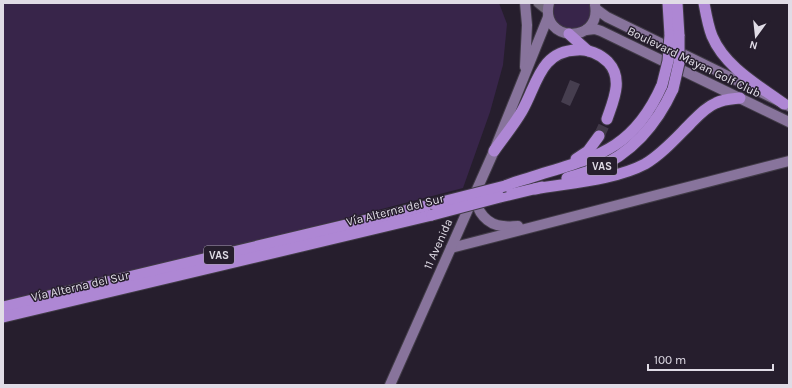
<svg xmlns="http://www.w3.org/2000/svg" width="792" height="388" viewBox="0 0 792 388" font-family="Karla,sans-serif">
<style>
.green{fill:#38254a}
.building{fill:#463e4f}
.lines{fill:none;stroke-linecap:round;stroke-linejoin:round}
.trunk-tunnel{stroke:#423a49;stroke-width:11;stroke-dasharray:11 5.5;stroke-linecap:butt}
.minor-casing{stroke:#413b47;stroke-width:11}
.secondary-casing{stroke:#413b47;stroke-width:12}
.trunk-casing{stroke:#413b47;stroke-width:13}
.minor{stroke:#71687a;stroke-width:9}
.secondary{stroke:#88749c;stroke-width:10}
.trunk{stroke:#ae87d4;stroke-width:11}
.trunk-bridge-casing{stroke:#413b47;stroke-width:13;stroke-linecap:butt}
.trunk-bridge{stroke:#ae87d4;stroke-width:11}
.labels{text-anchor:middle;dominant-baseline:central;stroke-width:3;stroke-linejoin:round;paint-order:stroke}
.shield{fill:#261e2d;stroke:#a8a3ae;stroke-width:1}
.shield-label{font-size:11px;font-weight:bold;fill:#e0dce6}
.street-label{font-size:12px;fill:#e0dce6;stroke:#261e2d}
</style>
<rect width="100%" height="100%" fill="#261e2d"/>
<g class="green">
<path d="M 3,3 L 499,3 L 507,24 L 503,65 L 490,112 L 463,188 L 3,307 Z"/>
<path d="M 553,3 L 590,3 C 598,30 559,39 553,16 C 552,12 553,7 553,3 Z"/>
</g>
<path class="building" d="M 570,80 L 580,84 L 570,106 L 561,102 Z"/>
<g class="lines">
<path class="trunk-tunnel" d="M 599,136 L 607,119"/>
<defs>
<path id="minor" d="M 538,3 L 548,11"/>
<g id="secondary">
<path d="M 525,3 L 527,25 L 525,67"/>
<path d="M 549,3 C 539,42 602,45 595,5"/>
<path d="M 596,9 L 607,17 L 789,106"/>
<path d="M 586,30 L 595,29 L 601,31 L 789,122"/>
<path d="M 476,197 C 476,211 487,225 503,226 C 508,227 513,226 518,226"/>
<path d="M 451,248 L 789,161"/>
<path d="M 390,385 L 494,151 L 548,17"/>
</g>
<g id="trunk">
<path d="M 668,3 L 670,35"/>
<path d="M 677,3 L 679,36"/>
<path d="M 704,3 C 706,14 708,26 712,36 C 725,67 758,85 784,104"/>
<path d="M 569,34 L 588,51"/>
<path d="M 494,151 C 503,138 514,125 522,111 C 537,85 540,51 577,50 C 588,49 600,54 608,62 C 624,79 613,101 607,119"/>
<path d="M 576,159 L 588,151 L 599,136"/>
<path d="M 567,178 C 576,175 585,173 594,169 C 631,155 657,124 673,89"/>
<path d="M 505,186 C 514,182 523,180 532,177 C 595,157 633,151 662,85"/>
<path d="M 535,189 C 568,183 615,180 645,164 C 662,154 676,138 690,124 C 698,116 706,107 716,103 C 724,99 732,99 740,98"/>
<path d="M 500,197 L 542,187"/>
<path d="M 3,307 L 434,204"/>
<path d="M 3,317 L 432,215"/>
</g>
</defs>
<use href="#minor" class="minor-casing"/>
<use href="#secondary" class="secondary-casing"/>
<use href="#trunk" class="trunk-casing"/>
<use href="#minor" class="minor"/>
<use href="#secondary" class="secondary"/>
<use href="#trunk" class="trunk"/>
<defs>
<g id="trunk-bridge">
<path d="M 662,85 L 668,61 L 670,35"/>
<path d="M 673,89 L 679,63 L 679,36"/>
<path d="M 434,204 L 505,186"/>
<path d="M 432,215 L 500,197"/>
</g>
</defs>
<use href="#trunk-bridge" class="trunk-bridge-casing"/>
<use href="#trunk-bridge" class="trunk-bridge"/>
</g>
<g class="labels">
<g class="shield">
<rect x="587" y="157" width="30" height="18" rx="3"/>
<rect x="204" y="246" width="30" height="18" rx="3"/>
</g>
<g class="shield-label">
<text x="602" y="166">VAS</text>
<text x="219" y="255">VAS</text>
</g>
<g class="street-label">
<text transform="translate(694 62) rotate(26)">Boulevard Mayan Golf Club</text>
<text transform="translate(395 210) rotate(-14)">Vía Alterna del Sur</text>
<text transform="translate(438 244) rotate(-66)">11 Avenida</text>
<text transform="translate(80 286) rotate(-13)">Vía Alterna del Sur</text>
</g>
</g>
<rect width="792" height="388" fill="none" stroke="#e0dce6" stroke-width="8"/>
<g transform="translate(756 36) rotate(195)" stroke="#261e2d" stroke-width="3" paint-order="stroke">
<path d="M0-3L7 15L0 10L-7 15Z" fill="#e0dce6"/>
<text y="-6" font-size="11" font-weight="bold" text-anchor="middle" fill="#e0dce6">N</text>
</g>
<path d="M648 364v6h125v-6" fill="none" stroke="#e0dce6" stroke-width="2"/>
<text x="654" y="364" font-size="12" fill="#e0dce6" stroke="#261e2d" stroke-width="3" paint-order="stroke">100 m</text>
</svg>
